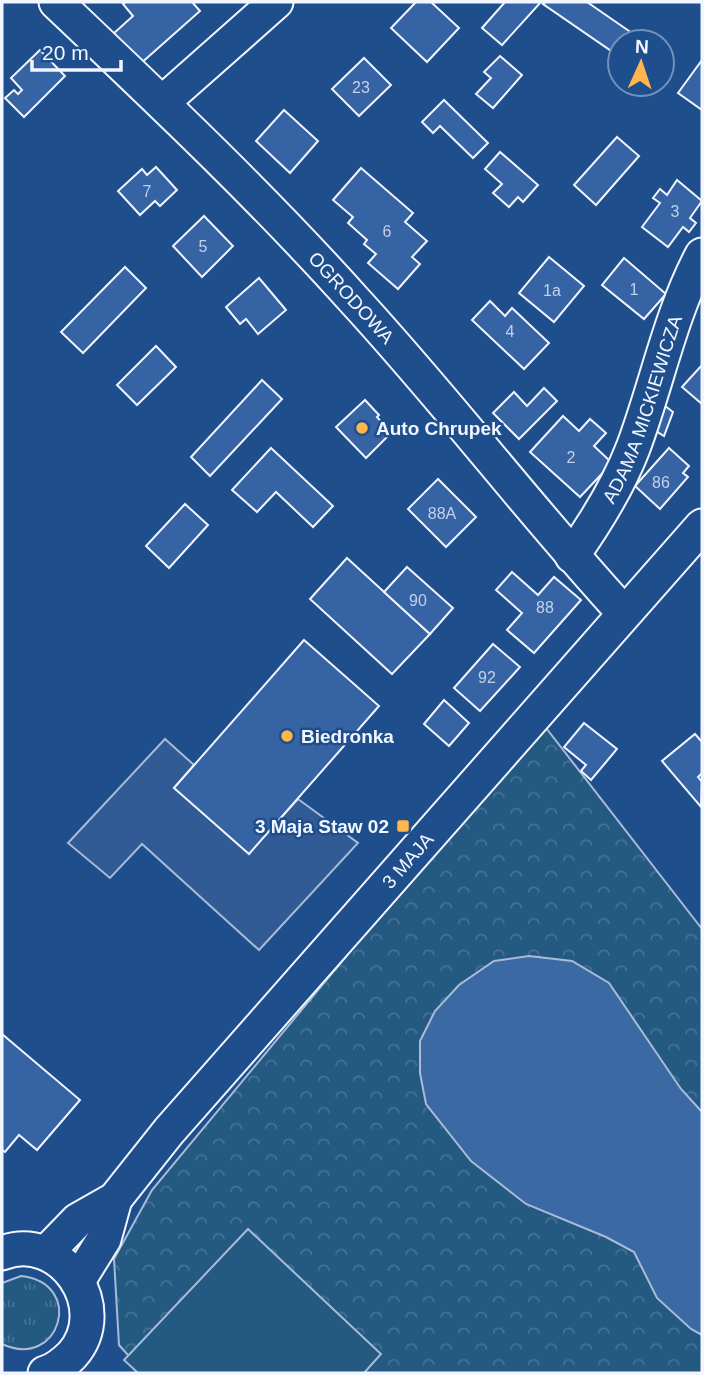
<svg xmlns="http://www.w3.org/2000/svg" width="704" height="1375" viewBox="0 0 704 1375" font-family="Arial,sans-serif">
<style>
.grass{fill:url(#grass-tufts);stroke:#a8bbd7;stroke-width:2}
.park{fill:url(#park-crowns);stroke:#a8bbd7;stroke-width:2}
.garden{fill:#245a82;stroke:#a8bbd7;stroke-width:2}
.parking{fill:#305b95;stroke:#a8bbd7;stroke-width:2}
.water{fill:#3b69a3;stroke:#a8bbd7;stroke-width:2}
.building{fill:#3563a3;stroke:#f2f6ff;stroke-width:2}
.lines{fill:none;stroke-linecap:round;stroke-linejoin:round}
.minor-casing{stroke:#f2f6ff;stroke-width:37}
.minor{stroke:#1f4e8c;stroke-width:33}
.poi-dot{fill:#ffb74d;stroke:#1f4e8c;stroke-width:2.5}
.labels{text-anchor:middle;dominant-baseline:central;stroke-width:5;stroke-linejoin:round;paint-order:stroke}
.number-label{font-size:16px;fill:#c3d1e8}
.street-label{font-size:19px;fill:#f2f6ff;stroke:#1f4e8c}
.poi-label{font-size:19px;font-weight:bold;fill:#f2f6ff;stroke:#1f4e8c;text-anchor:start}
</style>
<defs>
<pattern id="grass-tufts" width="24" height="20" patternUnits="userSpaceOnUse" patternTransform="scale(1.75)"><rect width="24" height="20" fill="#245a82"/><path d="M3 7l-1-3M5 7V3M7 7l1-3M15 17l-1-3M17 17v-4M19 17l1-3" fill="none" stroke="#447295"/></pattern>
<pattern id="park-crowns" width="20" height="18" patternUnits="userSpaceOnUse" patternTransform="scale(1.75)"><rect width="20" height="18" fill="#245a82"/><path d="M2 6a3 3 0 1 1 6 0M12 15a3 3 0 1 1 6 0" fill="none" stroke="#447295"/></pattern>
</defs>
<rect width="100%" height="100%" fill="#1f4e8c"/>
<path class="grass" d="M 21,1276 C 86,1283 60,1371 2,1344 L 2,1283 Z"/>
<path class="park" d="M 543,724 L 702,929 L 702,1373 L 144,1373 L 119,1345 L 114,1259 L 152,1190 L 510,759 Z"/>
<path class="garden" d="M 248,1229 L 381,1354 L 364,1373 L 138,1373 L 124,1360 Z"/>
<path class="parking" d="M 165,739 L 194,765 L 174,788 L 249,853 L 298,799 L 358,843 L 259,950 L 142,844 L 110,878 L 68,843 Z"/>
<path class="water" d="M 529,956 L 572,961 L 609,983 L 681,1089 L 702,1112 L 702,1335 L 691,1329 L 657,1298 L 634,1252 L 606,1237 L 526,1204 L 471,1161 L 426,1104 L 420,1073 L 420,1041 L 435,1011 L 459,985 L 494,961 Z"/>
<g class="building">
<path d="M 126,2 L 192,2 L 200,11 L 139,65 L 113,34 L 133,16 L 123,4 Z"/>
<path d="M 416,2 L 431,2 L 459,28 L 427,62 L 391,28 Z"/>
<path d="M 505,2 L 541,2 L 502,45 L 482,28 Z"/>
<path d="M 545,2 L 587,2 L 642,40 L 641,42 L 620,42 L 620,57 L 543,4 Z"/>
<path d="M 40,50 L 65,76 L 24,117 L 5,98 L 14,90 L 18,94 L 22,90 L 11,78 Z"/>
<path d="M 500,56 L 522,75 L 493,108 L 476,94 L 491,78 L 484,72 Z"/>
<path d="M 364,58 L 391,85 L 359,116 L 332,89 Z"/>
<path d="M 702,60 L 702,110 L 678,93 Z"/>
<path d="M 444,100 L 488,143 L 473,158 L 440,126 L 433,133 L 422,122 Z"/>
<path d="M 284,110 L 318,141 L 290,173 L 256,141 Z"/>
<path d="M 617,137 L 639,156 L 596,205 L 574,185 Z"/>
<path d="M 500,152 L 538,185 L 523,202 L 518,197 L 509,207 L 493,193 L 502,184 L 485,169 Z"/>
<path d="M 156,167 L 177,190 L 160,206 L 155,201 L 140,215 L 118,191 L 142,169 L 147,175 Z"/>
<path d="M 361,168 L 413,213 L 405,222 L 427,241 L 412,257 L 420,264 L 398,289 L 368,263 L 376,254 L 364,244 L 367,240 L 348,223 L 353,217 L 333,200 Z"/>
<path d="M 677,180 L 702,201 L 690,218 L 696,223 L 689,232 L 683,227 L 668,247 L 642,227 L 660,203 L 653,198 L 660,189 L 667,195 Z"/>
<path d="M 204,216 L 233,246 L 202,277 L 173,246 Z"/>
<path d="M 549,257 L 584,286 L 554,322 L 519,293 Z"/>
<path d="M 624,258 L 666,294 L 644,319 L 602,285 Z"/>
<path d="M 125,267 L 146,288 L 83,353 L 61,332 Z"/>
<path d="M 259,278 L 286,310 L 258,334 L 246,319 L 240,324 L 226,307 Z"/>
<path d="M 490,301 L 505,316 L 512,308 L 549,343 L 524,369 L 472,320 Z"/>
<path d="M 156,346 L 176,367 L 137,405 L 117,385 Z"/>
<path d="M 702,365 L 702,404 L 682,387 Z"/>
<path d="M 262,380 L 282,399 L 210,476 L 191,457 Z"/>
<path d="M 544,388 L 557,401 L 519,439 L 493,413 L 514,392 L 527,406 Z"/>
<path d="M 365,400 L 379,415 L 377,417 L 389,431 L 393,427 L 395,429 L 366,458 L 336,427 Z"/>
<path d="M 660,402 L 673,412 L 664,436 L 651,428 Z"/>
<path d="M 563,416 L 579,431 L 590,419 L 606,433 L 594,446 L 612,463 L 580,497 L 530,452 Z"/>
<path d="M 271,448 L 333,506 L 313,527 L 276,492 L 257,512 L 232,490 Z"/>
<path d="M 669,448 L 689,466 L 683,473 L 688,477 L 660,509 L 635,486 Z"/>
<path d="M 438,479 L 476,517 L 446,547 L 408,509 Z"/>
<path d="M 185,504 L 208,525 L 169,568 L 146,546 Z"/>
<path d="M 347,558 L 430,634 L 392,674 L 310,599 Z"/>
<path d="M 407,567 L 453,608 L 430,634 L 384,592 Z"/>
<path d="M 512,572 L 538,595 L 554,577 L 581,600 L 534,653 L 507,630 L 522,613 L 496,590 Z"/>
<path d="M 304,640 L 379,706 L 249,854 L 174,788 Z"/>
<path d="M 493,644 L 520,667 L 480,711 L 454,688 Z"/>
<path d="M 444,700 L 469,723 L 449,746 L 424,724 Z"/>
<path d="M 584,723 L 617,749 L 591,780 L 581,771 L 586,765 L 564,747 Z"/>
<path d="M 695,734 L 702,742 L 702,773 L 698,777 L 702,782 L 701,807 L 662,761 Z"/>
<path d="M 2,1034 L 80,1100 L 37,1150 L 19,1135 L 5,1152 L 2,1150 Z"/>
</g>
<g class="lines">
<defs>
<g id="minor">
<path id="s1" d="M 56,2 C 158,99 261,196 355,301 C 448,402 531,512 624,613"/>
<path d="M 163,102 L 276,2"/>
<path id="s2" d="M 572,556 C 596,522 618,487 633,448 C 657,384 670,315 702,255"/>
<path d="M 2,1253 C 61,1230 114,1308 72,1355 C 64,1363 56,1370 45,1373"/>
<path id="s3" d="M 46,1253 L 78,1220 L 115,1199 L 169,1131 L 702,526"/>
<path d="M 78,1281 L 104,1239 L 115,1199"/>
</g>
</defs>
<use href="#minor" class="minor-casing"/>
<use href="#minor" class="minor"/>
</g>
<g class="poi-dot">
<circle cx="362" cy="428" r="7"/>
<circle cx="287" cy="736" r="7"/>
<rect x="396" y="819" width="14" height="14" rx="3.5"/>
</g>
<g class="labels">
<g class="number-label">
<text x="361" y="87">23</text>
<text x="147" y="191">7</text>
<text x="675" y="211">3</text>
<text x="387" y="231">6</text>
<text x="203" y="246">5</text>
<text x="634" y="289">1</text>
<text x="552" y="290">1a</text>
<text x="510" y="331">4</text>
<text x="571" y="457">2</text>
<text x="661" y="482">86</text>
<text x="442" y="513">88A</text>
<text x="418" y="600">90</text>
<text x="545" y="607">88</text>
<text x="487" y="677">92</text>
</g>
<g class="street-label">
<text stroke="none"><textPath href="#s1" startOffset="418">OGRODOWA</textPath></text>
<text stroke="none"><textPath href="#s2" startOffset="164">ADAMA MICKIEWICZA</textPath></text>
<text stroke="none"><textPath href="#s3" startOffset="536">3 MAJA</textPath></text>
</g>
<g class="poi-label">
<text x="376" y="428">Auto Chrupek</text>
<text x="301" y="736">Biedronka</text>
<text x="389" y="826" text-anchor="end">3 Maja Staw 02</text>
</g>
</g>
<rect width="704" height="1375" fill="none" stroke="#f2f6ff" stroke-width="7"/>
<g transform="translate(641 63) rotate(3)"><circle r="33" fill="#1f4e8c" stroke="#7391ba" stroke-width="2"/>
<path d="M0-5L12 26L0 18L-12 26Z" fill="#ffb74d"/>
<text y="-10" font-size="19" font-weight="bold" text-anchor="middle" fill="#f2f6ff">N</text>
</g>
<path d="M32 60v10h89v-10" fill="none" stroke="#f2f6ff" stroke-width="3.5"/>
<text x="42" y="60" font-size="21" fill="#f2f6ff" stroke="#1f4e8c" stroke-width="5" paint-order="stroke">20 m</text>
</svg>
